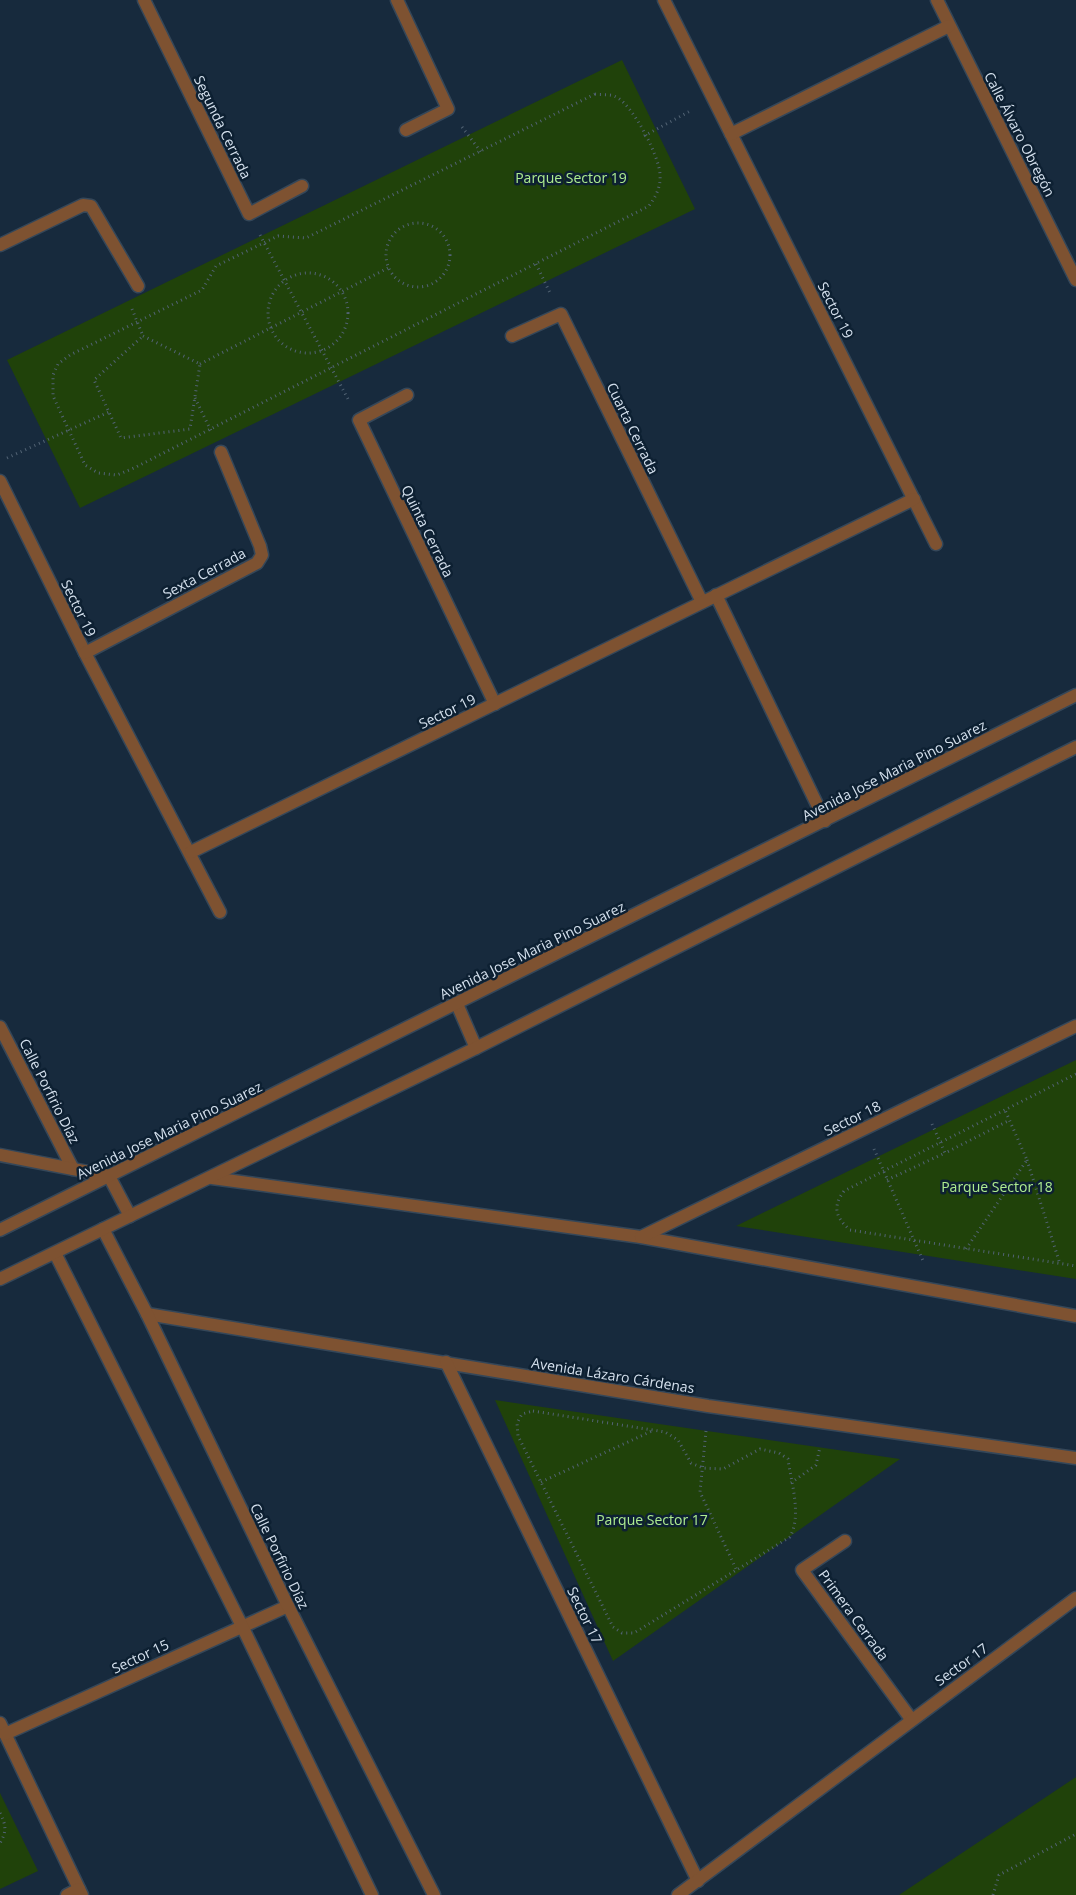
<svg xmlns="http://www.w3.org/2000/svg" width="1076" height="1895" viewBox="0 0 1076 1895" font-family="'Open Sans',sans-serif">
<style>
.green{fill:#20420a}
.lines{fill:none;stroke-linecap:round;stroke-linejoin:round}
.minor-casing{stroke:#354759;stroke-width:15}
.tertiary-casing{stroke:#354759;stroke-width:15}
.path{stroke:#526374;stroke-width:3;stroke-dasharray:1 4;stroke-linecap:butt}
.minor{stroke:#7e5231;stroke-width:12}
.tertiary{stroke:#7e5231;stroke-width:12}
.labels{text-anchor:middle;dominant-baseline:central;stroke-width:5;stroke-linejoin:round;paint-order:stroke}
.street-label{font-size:14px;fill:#d5e1ee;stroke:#0d2032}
.park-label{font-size:14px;fill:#aeec90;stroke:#0d2032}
</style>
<rect width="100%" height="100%" fill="#172a3d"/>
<g class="green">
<path d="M 622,60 L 695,209 L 80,508 L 7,360 Z"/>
<path d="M 1076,1060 L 1076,1279 L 736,1226 Z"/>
<path d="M 495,1400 L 900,1459 L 613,1661 Z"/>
<path d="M 1076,1777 L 1076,1895 L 899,1895 Z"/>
<path d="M 0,1793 L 38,1871 L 0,1889 Z"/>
</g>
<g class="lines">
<defs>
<g id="minor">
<path d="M 144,0 L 249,214 L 302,186"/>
<path d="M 397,0 L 448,109 L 406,130"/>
<path d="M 664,0 L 936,544"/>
<path d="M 937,0 L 1076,280"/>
<path d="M 731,134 L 949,26"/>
<path d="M 0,245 L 83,205 L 91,206 L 138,286"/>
<path d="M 512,336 L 561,314 L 702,602"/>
<path d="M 407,395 L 359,420 L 495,704"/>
<path d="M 0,481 L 85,653 L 220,912"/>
<path d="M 716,595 L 825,821"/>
<path d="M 85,653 L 257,563 L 262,555 L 260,546 L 221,452"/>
<path d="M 191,852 L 914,499"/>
<path d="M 0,1027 L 73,1169"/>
<path d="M 0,1155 L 109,1176"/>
<path d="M 212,1178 L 641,1237 L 1076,1316"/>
<path d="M 641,1237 L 1076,1026"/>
<path d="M 147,1314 L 708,1406 L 1076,1458"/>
<path d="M 446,1362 L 698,1881"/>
<path d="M 845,1541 L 802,1570 L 911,1719"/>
<path d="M 0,1723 L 82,1895"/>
<path d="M 5,1734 L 288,1606"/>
<path d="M 67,1895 L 79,1889"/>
<path d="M 678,1895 L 1076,1598"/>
</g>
<g id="tertiary">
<path d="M 457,1004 L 476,1048"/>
<path d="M 109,1176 L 130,1216"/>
<path d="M 103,1229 L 147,1314 L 288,1606 L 434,1895"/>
<path d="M 0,1230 L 1076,695"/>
<path d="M 55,1253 L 242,1626 L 372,1895"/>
<path d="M 0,1279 L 476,1048 L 1076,747"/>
</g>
</defs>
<use href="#minor" class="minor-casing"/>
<use href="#tertiary" class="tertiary-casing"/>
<g class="path">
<path d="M 595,94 C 601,95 608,94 614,96 C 632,102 659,156 660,174 C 661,187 656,196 649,206 L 134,468 L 117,475 L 98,473 L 85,465 L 53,396 L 53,375 L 58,364 L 70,355 L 202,290 L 216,266 L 278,236 L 306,238 Z"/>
<path d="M 462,127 L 481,152"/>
<path d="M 644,136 L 692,110"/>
<circle cx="418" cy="255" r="32"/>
<path d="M 260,235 L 348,399"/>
<path d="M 536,264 L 550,293"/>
<circle cx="308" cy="313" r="40"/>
<path d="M 132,309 L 143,336"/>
<path d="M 143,336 L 200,364 L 190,429 L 121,438 L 94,380 Z"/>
<path d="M 200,364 L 388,268"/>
<path d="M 195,398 L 211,431"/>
<path d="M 7,458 L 109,412"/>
<path d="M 1076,1074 L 844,1191 C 832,1207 836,1218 850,1230 L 1076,1266"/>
<path d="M 932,1124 L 945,1153 L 1010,1120"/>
<path d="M 874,1149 L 924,1263"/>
<path d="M 1027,1160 L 1060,1264"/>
<path d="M 887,1180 L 945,1153"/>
<path d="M 966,1249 L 1027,1160 L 1005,1110"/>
<path d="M 533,1411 L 665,1432 L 678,1440 L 691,1463 L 703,1468 L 723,1469 L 760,1449 L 779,1453 L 788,1459 C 791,1482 802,1515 790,1537 L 634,1633 L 622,1633 L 613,1627 L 518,1436 L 517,1423 L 522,1414 Z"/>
<path d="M 706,1431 L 700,1492 L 736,1569"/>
<path d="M 541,1482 L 654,1430"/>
<path d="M 791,1483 L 816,1465 L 820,1447"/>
<path d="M 0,1813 C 6,1825 7,1831 0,1843"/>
<path d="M 993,1895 L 999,1875 L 1076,1834"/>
</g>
<use href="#minor" class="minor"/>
<use href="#tertiary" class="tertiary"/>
</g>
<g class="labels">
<g class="street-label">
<text transform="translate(223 127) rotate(64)">Segunda Cerrada</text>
<text transform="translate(1020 134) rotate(63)">Calle Álvaro Obregón</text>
<text transform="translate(836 310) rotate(63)">Sector 19</text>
<text transform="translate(633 428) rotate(64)">Cuarta Cerrada</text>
<text transform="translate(428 531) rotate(64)">Quinta Cerrada</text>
<text transform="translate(204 573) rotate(-28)">Sexta Cerrada</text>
<text transform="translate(79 608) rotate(64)">Sector 19</text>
<text transform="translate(447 711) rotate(-26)">Sector 19</text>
<text transform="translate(894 770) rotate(-27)">Avenida Jose Maria Pino Suarez</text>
<text transform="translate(532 950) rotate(-26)">Avenida Jose Maria Pino Suarez</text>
<text transform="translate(50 1091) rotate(63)">Calle Porfirio Díaz</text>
<text transform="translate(852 1118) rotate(-26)">Sector 18</text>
<text transform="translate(169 1130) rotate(-26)">Avenida Jose Maria Pino Suarez</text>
<text transform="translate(613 1375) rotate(9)">Avenida Lázaro Cárdenas</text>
<text transform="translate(280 1556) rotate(64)">Calle Porfirio Díaz</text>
<text transform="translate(585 1615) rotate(64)">Sector 17</text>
<text transform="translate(854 1615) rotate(54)">Primera Cerrada</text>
<text transform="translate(140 1656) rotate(-25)">Sector 15</text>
<text transform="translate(961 1664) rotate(-36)">Sector 17</text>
</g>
<g class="park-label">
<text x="571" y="177">Parque Sector 19</text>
<text x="997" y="1186">Parque Sector 18</text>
<text x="652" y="1519">Parque Sector 17</text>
</g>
</g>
</svg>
